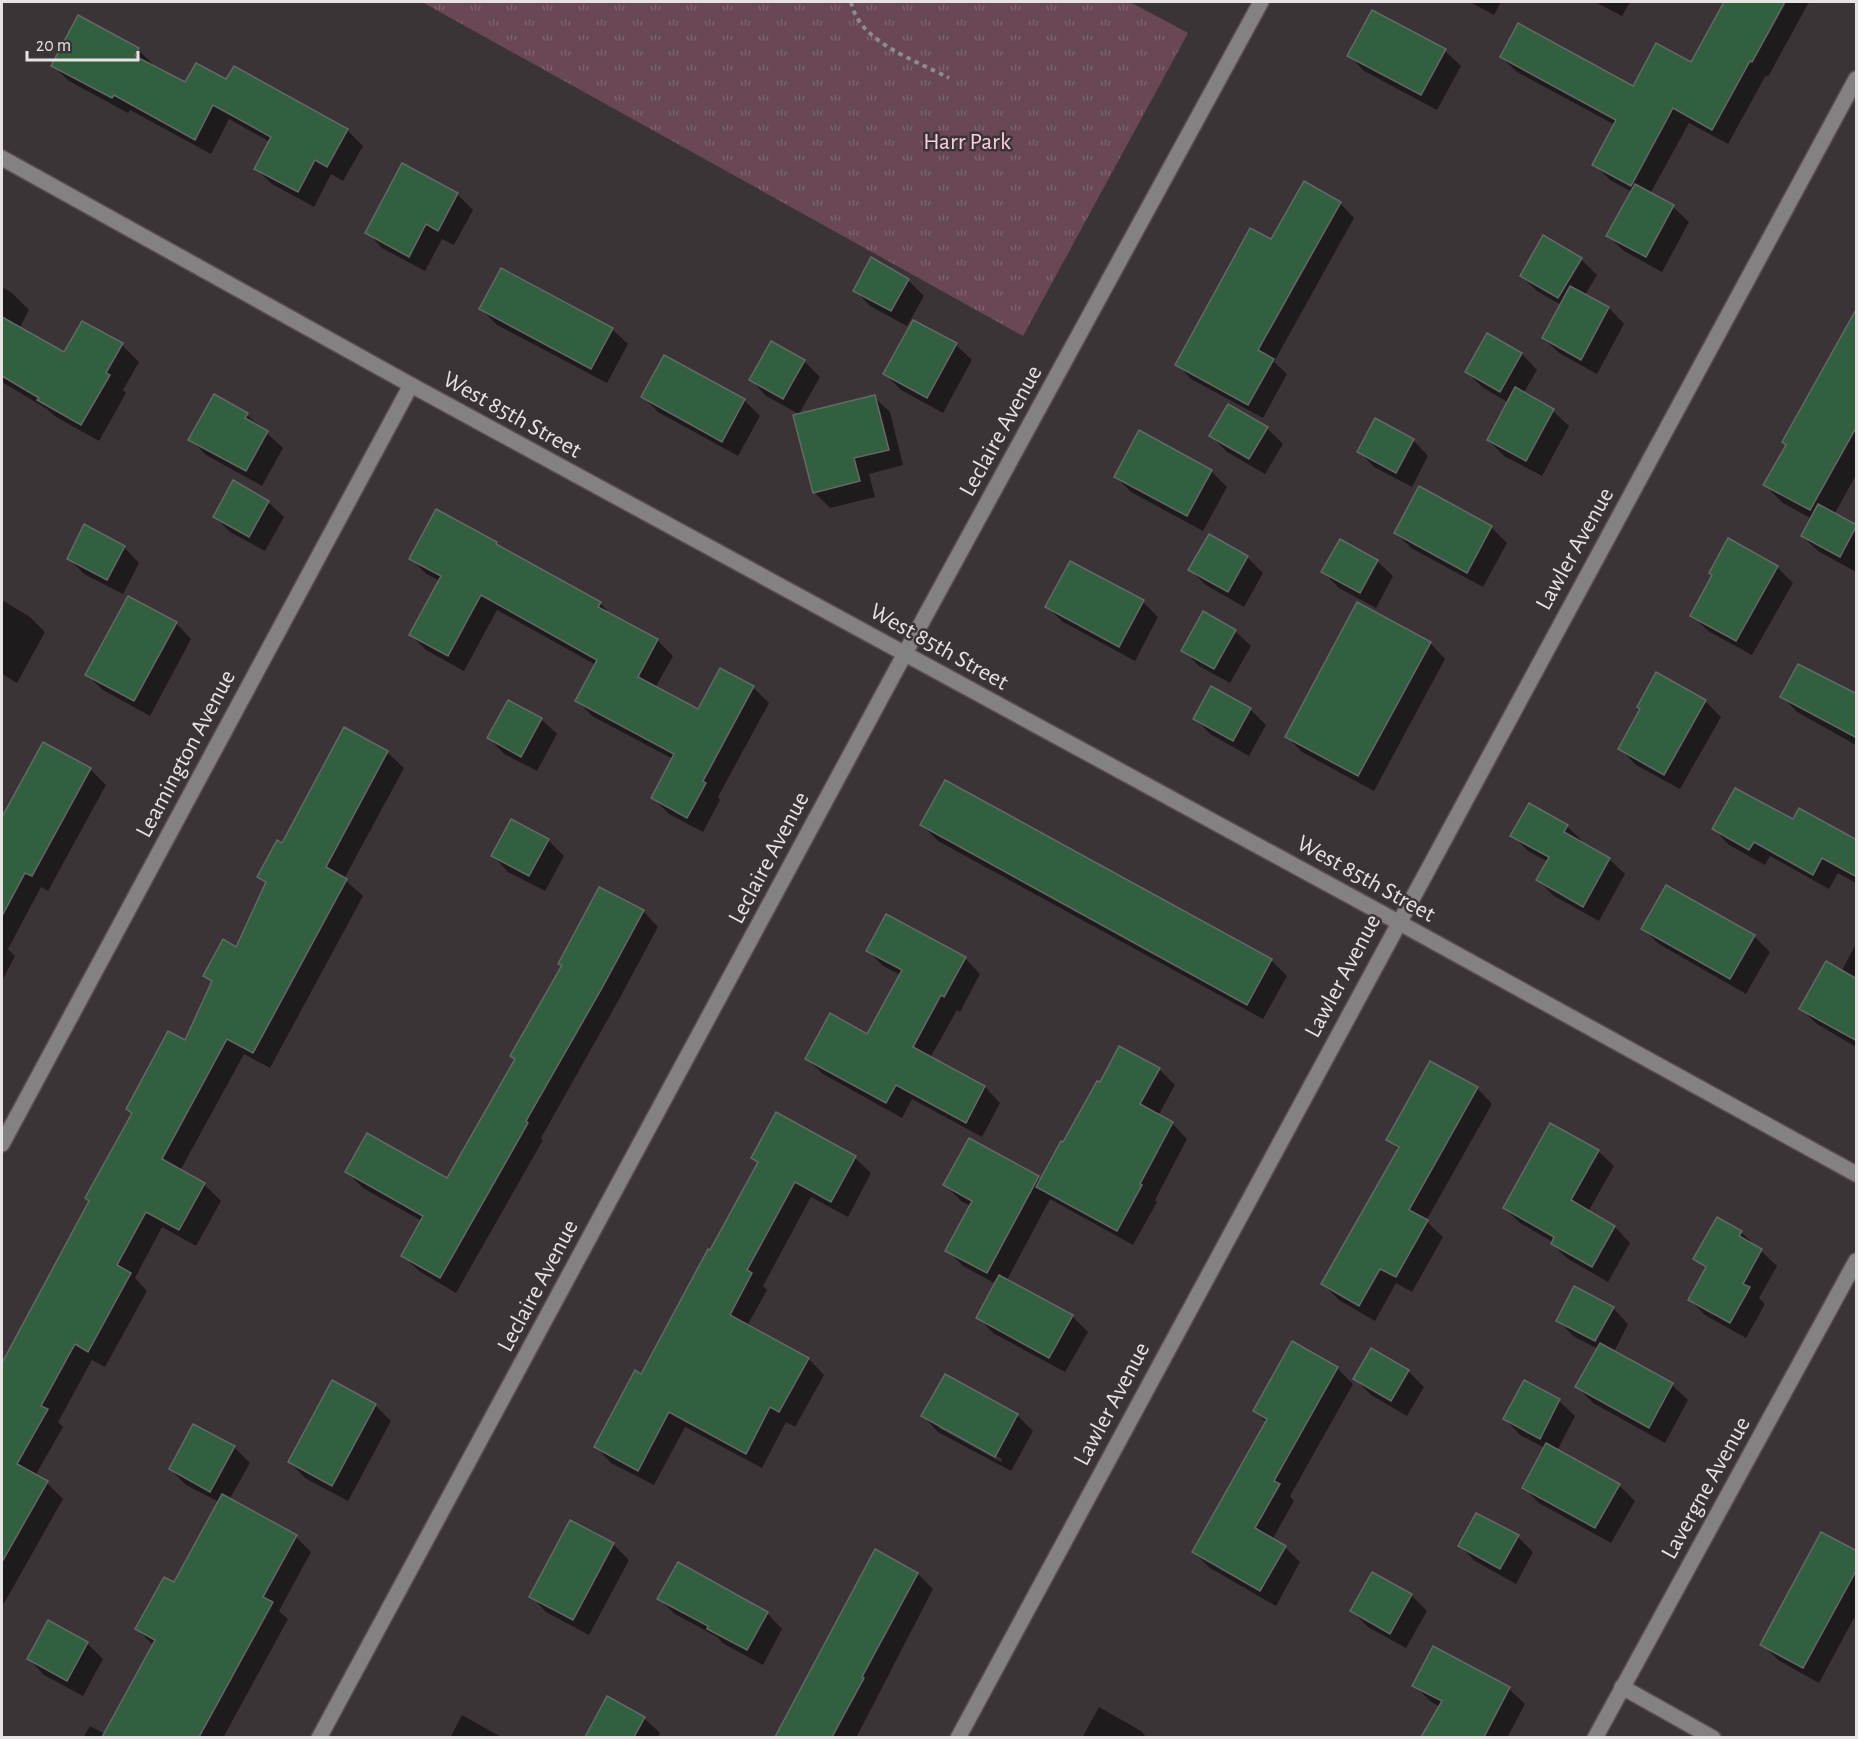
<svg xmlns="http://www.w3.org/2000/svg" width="1858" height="1739" viewBox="0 0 1858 1739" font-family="'Alegreya Sans',sans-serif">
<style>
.park{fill:url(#park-tufts)}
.shadow{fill:#0007;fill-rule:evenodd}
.building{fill:#325f40;stroke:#646965;stroke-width:1.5}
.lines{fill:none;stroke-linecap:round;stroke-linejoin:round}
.minor-casing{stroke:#575053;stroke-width:18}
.path{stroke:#908a8c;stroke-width:4;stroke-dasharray:4.5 4.5;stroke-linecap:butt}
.minor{stroke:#858183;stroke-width:15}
.labels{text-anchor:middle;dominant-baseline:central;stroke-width:5;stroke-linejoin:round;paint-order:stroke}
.park-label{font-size:24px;fill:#fecce0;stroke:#3b3437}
.street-label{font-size:24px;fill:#e7e3e4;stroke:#3b3437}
</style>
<defs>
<pattern id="park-tufts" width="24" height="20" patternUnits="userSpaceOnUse" patternTransform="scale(1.5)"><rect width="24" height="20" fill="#6a4755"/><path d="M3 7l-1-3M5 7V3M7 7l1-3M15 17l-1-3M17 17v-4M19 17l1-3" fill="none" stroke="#7f616d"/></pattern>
</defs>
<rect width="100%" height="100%" fill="#3b3437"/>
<path class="park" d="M 422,2 L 1130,2 L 1188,33 L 1023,336 Z"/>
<g class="shadow">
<path d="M 1470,2 L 1501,2 L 1494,15 Z"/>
<path d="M 1595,2 L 1630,2 L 1622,16 Z"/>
<path d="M 1726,2 L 1809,2 L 1768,77 L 1766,75 L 1728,144 L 1689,123 L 1650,194 L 1673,207 L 1689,222 L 1662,272 L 1624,251 L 1608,236 L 1632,192 L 1610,180 L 1594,164 L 1615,125 L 1517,72 L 1501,57 L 1634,88 L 1692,64 Z"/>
<path d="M 79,17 L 138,50 L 154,65 L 153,68 L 185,84 L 227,81 L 347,130 L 363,146 L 343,181 L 331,174 L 314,207 L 272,184 L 256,169 L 270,142 L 229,119 L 211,154 L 130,110 L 128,113 L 69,81 L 53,66 Z"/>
<path d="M 1445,51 L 1461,66 L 1437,110 L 1364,71 L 1349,55 Z"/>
<path d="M 457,194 L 473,210 L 454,245 L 442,239 L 425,271 L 382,248 L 367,232 Z"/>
<path d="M 1340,203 L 1354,218 L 1274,362 L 1287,374 L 1263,418 L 1191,379 L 1177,364 L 1271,241 Z"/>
<path d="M 1581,259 L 1597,275 L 1585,295 L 1609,308 L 1624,324 L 1597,374 L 1559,353 L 1543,338 L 1561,305 L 1537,291 L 1521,276 Z"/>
<path d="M 908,280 L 924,296 L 907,326 L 870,306 L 855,290 Z"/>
<path d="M 2,287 L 12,293 L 29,310 L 19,329 L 65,354 L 122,345 L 139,362 L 123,390 L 126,393 L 99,441 L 56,417 L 47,409 L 2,382 Z"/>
<path d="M 481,309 L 612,329 L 628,344 L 607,383 L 497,325 Z"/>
<path d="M 1856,312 L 1856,475 L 1834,515 L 1856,527 L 1856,572 L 1818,551 L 1802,536 L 1812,519 L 1783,503 L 1765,485 Z"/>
<path d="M 1488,335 L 1522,354 L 1537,370 L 1523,394 L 1553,411 L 1569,426 L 1542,476 L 1504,456 L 1488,440 L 1509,403 L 1482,387 L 1467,372 Z"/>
<path d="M 771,343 L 804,361 L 820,377 L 799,414 L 766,396 L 751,380 Z"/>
<path d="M 956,345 L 972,360 L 943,413 L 901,390 L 885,374 Z"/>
<path d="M 643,397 L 744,400 L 760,416 L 738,456 L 658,412 Z"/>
<path d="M 874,397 L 890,412 L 903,465 L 869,474 L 875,497 L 830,508 L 814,492 Z"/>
<path d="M 247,415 L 283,448 L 262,486 L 206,455 L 190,439 Z"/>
<path d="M 1267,428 L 1283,444 L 1265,474 L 1227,452 L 1211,436 Z"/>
<path d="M 1139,432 L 1211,471 L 1227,487 L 1203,531 L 1131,492 L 1116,477 Z"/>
<path d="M 1413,440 L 1428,456 L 1412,487 L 1374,467 L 1359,451 Z"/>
<path d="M 1420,488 L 1492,528 L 1507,543 L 1483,587 L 1411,548 L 1396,533 Z"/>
<path d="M 268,502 L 284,517 L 265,551 L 230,532 L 214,516 Z"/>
<path d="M 1209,536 L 1247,557 L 1263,573 L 1244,607 L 1206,585 L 1190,570 Z"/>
<path d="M 496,543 L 504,551 L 600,603 L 614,618 L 657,640 L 673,656 L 655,688 L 698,711 L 753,687 L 769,703 L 718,797 L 720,800 L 703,832 L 669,814 L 653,798 L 673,759 L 592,716 L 577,700 L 596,665 L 497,610 L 464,671 L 426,650 L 411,635 L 440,581 L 426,574 L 411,558 Z"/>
<path d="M 124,547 L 139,563 L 123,594 L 84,574 L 68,558 Z"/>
<path d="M 1377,561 L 1393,576 L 1376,608 L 1339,588 L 1323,572 Z"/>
<path d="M 1777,567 L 1793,583 L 1752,655 L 1708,631 L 1692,615 L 1714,576 Z"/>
<path d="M 2,600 L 30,617 L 45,632 L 17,683 L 2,674 Z"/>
<path d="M 1143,602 L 1158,617 L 1135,661 L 1063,622 L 1047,607 Z"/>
<path d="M 176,623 L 191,639 L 150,716 L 103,690 L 87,675 Z"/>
<path d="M 1235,631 L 1251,646 L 1230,683 L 1199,666 L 1183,650 Z"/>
<path d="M 1430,643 L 1445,659 L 1374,791 L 1302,752 L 1286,736 Z"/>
<path d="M 1212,688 L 1250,709 L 1266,725 L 1249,756 L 1210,734 L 1195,718 Z"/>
<path d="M 1782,696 L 1856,698 L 1856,745 L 1797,712 Z"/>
<path d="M 1705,701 L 1721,717 L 1680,789 L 1636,765 L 1620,749 Z"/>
<path d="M 541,719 L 557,734 L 537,771 L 504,754 L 489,738 Z"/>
<path d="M 43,744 L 90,769 L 106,785 L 48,891 L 41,887 L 8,949 L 15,956 L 2,981 L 2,821 Z"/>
<path d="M 387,752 L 404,768 L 344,879 L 363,896 L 270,1068 L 244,1054 L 180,1171 L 204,1184 L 221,1201 L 196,1246 L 162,1227 L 135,1278 L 147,1291 L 105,1367 L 92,1360 L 58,1422 L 63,1427 L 35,1476 L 47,1483 L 63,1499 L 2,1607 L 2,1367 L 90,1202 L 133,1114 L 128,1109 L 186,1042 L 213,983 L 205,975 L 237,949 L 266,884 L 259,876 L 282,845 Z"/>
<path d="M 1793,822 L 1856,841 L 1856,883 L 1838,873 L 1829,889 L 1770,856 L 1765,865 L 1729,845 L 1714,829 Z"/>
<path d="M 922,825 L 1271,960 L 1287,976 L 1263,1019 L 938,841 Z"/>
<path d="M 1567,826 L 1582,841 L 1581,843 L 1609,859 L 1625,874 L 1599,921 L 1554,896 L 1538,880 L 1548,862 L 1528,851 L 1512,835 Z"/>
<path d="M 548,840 L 564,856 L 545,891 L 508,872 L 493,856 Z"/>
<path d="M 643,911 L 658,927 L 617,1003 L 541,1138 L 543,1140 L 456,1293 L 419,1271 L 403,1256 L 422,1221 L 363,1188 L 347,1172 L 448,1180 L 516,1060 L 512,1056 L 563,966 L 560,963 Z"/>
<path d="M 1643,929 L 1754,936 L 1770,952 L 1746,994 L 1659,944 Z"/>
<path d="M 1856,944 L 1856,1047 L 1817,1024 L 1801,1009 L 1841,972 Z"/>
<path d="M 867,950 L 965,958 L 980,974 L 960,1012 L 957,1010 L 930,1058 L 985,1087 L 1000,1103 L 982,1137 L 912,1099 L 902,1118 L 823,1074 L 807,1059 L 868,1036 L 901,975 L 883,966 Z"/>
<path d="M 1159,1069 L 1175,1085 L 1158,1116 L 1172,1123 L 1187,1139 L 1155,1200 L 1157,1202 L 1133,1245 L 1050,1199 L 1007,1280 L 1072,1316 L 1088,1332 L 1065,1372 L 993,1333 L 978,1317 L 996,1284 L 963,1266 L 947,1250 L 971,1206 L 961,1201 L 945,1185 L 1038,1177 L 1041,1180 L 1101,1083 Z"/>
<path d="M 1477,1088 L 1492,1104 L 1426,1221 L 1443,1237 L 1412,1292 L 1396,1283 L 1375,1321 L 1339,1300 L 1323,1284 L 1399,1150 L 1388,1140 Z"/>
<path d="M 776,1114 L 855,1158 L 871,1173 L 848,1217 L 811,1197 L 763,1286 L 767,1290 L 747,1326 L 809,1359 L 824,1375 L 795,1427 L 786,1422 L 762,1468 L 685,1427 L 654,1485 L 611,1463 L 596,1447 L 642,1376 L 759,1164 L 753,1157 Z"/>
<path d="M 1598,1151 L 1614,1166 L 1588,1212 L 1615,1227 L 1630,1243 L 1608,1282 L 1568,1259 L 1552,1244 L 1553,1242 L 1520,1223 L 1504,1208 Z"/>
<path d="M 1741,1232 L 1777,1266 L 1759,1298 L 1765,1304 L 1746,1338 L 1705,1315 L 1690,1300 L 1706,1270 L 1695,1259 Z"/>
<path d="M 1613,1308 L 1628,1324 L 1614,1352 L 1672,1385 L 1688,1400 L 1665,1443 L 1593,1403 L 1577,1387 L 1598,1349 L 1573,1336 L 1558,1320 Z"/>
<path d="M 1337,1368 L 1353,1384 L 1290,1496 L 1294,1501 L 1272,1540 L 1285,1547 L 1300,1562 L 1276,1606 L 1210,1568 L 1194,1552 L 1267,1423 L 1255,1411 Z"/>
<path d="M 1408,1371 L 1424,1387 L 1407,1416 L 1371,1395 L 1355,1379 Z"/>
<path d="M 1524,1382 L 1559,1401 L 1575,1416 L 1557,1451 L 1619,1485 L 1635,1501 L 1611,1543 L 1539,1503 L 1523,1487 L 1545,1448 L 1520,1435 L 1505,1419 Z"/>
<path d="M 375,1405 L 391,1421 L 348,1501 L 305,1478 L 290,1462 Z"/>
<path d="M 1017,1415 L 1033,1431 L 1011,1471 L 938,1432 L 923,1416 ZM 939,1425 L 1002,1459 L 1001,1462 L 939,1428 Z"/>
<path d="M 234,1447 L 250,1463 L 229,1500 L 296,1537 L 311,1552 L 279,1611 L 288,1619 L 223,1738 L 83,1738 L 90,1726 L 105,1734 L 153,1645 L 137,1629 L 175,1584 L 219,1502 L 186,1485 L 170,1469 Z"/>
<path d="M 571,1522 L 613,1544 L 629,1560 L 589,1635 L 546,1612 L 531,1596 Z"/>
<path d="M 1518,1537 L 1533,1552 L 1516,1584 L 1475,1561 L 1459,1545 Z"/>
<path d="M 1856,1553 L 1856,1619 L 1854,1618 L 1819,1683 L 1778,1660 L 1762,1644 Z"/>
<path d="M 918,1574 L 933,1589 L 856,1738 L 776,1738 L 837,1627 Z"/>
<path d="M 1411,1595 L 1427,1611 L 1406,1648 L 1368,1627 L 1352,1611 Z"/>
<path d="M 659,1599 L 767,1613 L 782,1629 L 763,1665 L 724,1644 L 717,1637 L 675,1614 Z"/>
<path d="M 87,1643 L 103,1659 L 83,1696 L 44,1675 L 29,1659 Z"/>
<path d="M 1434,1648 L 1509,1689 L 1525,1704 L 1507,1738 L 1423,1738 L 1440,1707 L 1430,1701 L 1414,1685 Z"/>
<path d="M 607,1698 L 644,1718 L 660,1733 L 658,1738 L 586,1738 Z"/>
<path d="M 1099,1707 L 1141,1731 L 1147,1738 L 1082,1738 Z"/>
<path d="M 462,1715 L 503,1738 L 450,1738 Z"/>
</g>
<g class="building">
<path d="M 1724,2 L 1785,2 L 1752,62 L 1750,61 L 1712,130 L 1673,108 L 1631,186 L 1592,165 L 1616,120 L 1500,57 L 1518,23 L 1633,86 L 1656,43 L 1691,62 Z"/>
<path d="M 1372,10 L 1446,49 L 1421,95 L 1347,56 Z"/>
<path d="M 78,15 L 139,48 L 135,56 L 185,82 L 196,63 L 226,79 L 234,66 L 348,129 L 327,167 L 315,160 L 298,192 L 254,169 L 271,137 L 213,105 L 195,140 L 114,95 L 112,98 L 51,66 Z"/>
<path d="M 402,163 L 458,193 L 438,231 L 426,224 L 409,257 L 365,233 Z"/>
<path d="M 1304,181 L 1341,202 L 1258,350 L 1274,359 L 1248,405 L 1175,365 L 1250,228 L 1271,239 Z"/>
<path d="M 1635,184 L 1674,205 L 1646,257 L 1606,236 Z"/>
<path d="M 1543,235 L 1582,258 L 1558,298 L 1520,276 Z"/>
<path d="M 871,257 L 909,279 L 891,311 L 853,291 Z"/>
<path d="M 501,268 L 613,328 L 591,369 L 479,309 Z"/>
<path d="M 1570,286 L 1609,307 L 1581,360 L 1542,338 Z"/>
<path d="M 1857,308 L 1857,426 L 1810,510 L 1763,485 L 1786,445 L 1782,442 Z"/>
<path d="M 2,317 L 64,352 L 82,321 L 123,343 L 106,373 L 110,375 L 81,425 L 37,400 L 39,398 L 2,376 Z"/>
<path d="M 913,320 L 957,343 L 927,398 L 883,374 Z"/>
<path d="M 1487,333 L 1522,353 L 1500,392 L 1465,372 Z"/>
<path d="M 771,341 L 805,360 L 783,399 L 749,380 Z"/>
<path d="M 664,355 L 745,399 L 722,442 L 641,397 Z"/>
<path d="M 1515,387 L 1554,409 L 1526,461 L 1487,440 Z"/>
<path d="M 214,394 L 248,413 L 245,418 L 268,431 L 246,471 L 188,440 Z"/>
<path d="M 875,395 L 889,450 L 854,458 L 860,481 L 813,493 L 793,415 Z"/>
<path d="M 1228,404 L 1268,427 L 1249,459 L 1209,436 Z"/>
<path d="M 1375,418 L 1414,439 L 1396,473 L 1357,452 Z"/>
<path d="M 1139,430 L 1212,470 L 1187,516 L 1114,477 Z"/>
<path d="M 233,480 L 269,501 L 249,537 L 213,517 Z"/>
<path d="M 1419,486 L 1492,526 L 1467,573 L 1394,533 Z"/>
<path d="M 1818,504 L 1857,525 L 1840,557 L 1801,536 Z"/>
<path d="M 436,509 L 497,542 L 496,544 L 601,602 L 598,607 L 658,639 L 638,677 L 698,709 L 720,668 L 754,686 L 703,781 L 706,783 L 687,818 L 651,798 L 674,754 L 575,701 L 597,660 L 481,595 L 448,656 L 409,635 L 441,576 L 409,559 Z"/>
<path d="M 84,524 L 125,546 L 107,580 L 67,559 Z"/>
<path d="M 1209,534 L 1248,556 L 1228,592 L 1188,570 Z"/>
<path d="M 1728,538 L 1778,566 L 1736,641 L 1690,616 L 1712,575 L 1709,573 Z"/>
<path d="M 1340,539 L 1378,560 L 1360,593 L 1321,572 Z"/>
<path d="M 1070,561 L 1144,600 L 1119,647 L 1045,607 Z"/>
<path d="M 128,596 L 177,622 L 134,701 L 85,675 Z"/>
<path d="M 1357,602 L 1431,642 L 1358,776 L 1285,737 Z"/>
<path d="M 1203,611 L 1236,630 L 1214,669 L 1181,651 Z"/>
<path d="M 1798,664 L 1857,694 L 1857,738 L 1780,697 Z"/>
<path d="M 1656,672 L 1706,700 L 1664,775 L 1618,749 L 1640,709 L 1637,707 Z"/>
<path d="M 1211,686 L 1251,708 L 1233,741 L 1193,719 Z"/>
<path d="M 508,700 L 542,718 L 521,757 L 487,738 Z"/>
<path d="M 344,727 L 388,751 L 326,867 L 347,879 L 253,1053 L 227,1039 L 162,1159 L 205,1183 L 179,1230 L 146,1212 L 117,1265 L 131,1273 L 88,1352 L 75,1344 L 41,1406 L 48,1409 L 17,1464 L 48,1481 L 2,1562 L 2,1363 L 89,1201 L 85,1198 L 132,1113 L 126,1109 L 168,1031 L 185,1040 L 212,981 L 203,976 L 223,939 L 236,947 L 266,882 L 257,877 L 277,840 L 282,843 Z"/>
<path d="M 43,742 L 91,768 L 32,876 L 25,873 L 2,916 L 2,817 Z"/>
<path d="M 945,780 L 1272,959 L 1247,1005 L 920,825 Z"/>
<path d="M 1735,788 L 1793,819 L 1799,808 L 1857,840 L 1857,877 L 1822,858 L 1813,875 L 1754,842 L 1749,850 L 1712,829 Z"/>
<path d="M 1529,803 L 1568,825 L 1564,832 L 1610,858 L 1583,907 L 1536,880 L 1549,857 L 1510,836 Z"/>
<path d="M 511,819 L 549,839 L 529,876 L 491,856 Z"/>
<path d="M 1666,885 L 1755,935 L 1730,979 L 1641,929 Z"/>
<path d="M 599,887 L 644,910 L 602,988 L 526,1121 L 528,1123 L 440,1278 L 401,1256 L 423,1216 L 345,1172 L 367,1133 L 447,1178 L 515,1059 L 510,1056 L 562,965 L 558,964 Z"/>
<path d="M 886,914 L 966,957 L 944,997 L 941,995 L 913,1047 L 985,1086 L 966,1123 L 896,1085 L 886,1103 L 805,1059 L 830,1013 L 867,1034 L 902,970 L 866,951 Z"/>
<path d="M 1826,961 L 1857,979 L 1857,1041 L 1799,1009 Z"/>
<path d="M 1119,1046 L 1160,1068 L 1140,1104 L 1173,1122 L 1140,1184 L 1142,1185 L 1117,1231 L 1036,1187 L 1061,1141 L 1063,1142 L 1097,1081 L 1100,1082 Z"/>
<path d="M 1430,1061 L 1478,1087 L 1409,1210 L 1428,1220 L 1396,1277 L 1380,1269 L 1359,1306 L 1321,1284 L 1399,1147 L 1386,1140 Z"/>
<path d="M 776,1112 L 856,1156 L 831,1202 L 795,1182 L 747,1270 L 752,1273 L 730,1315 L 809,1358 L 779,1412 L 770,1407 L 746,1454 L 669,1412 L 638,1471 L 594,1447 L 635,1370 L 641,1374 L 708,1249 L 710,1250 L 758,1162 L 751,1158 Z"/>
<path d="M 1550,1123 L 1599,1150 L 1571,1200 L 1615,1226 L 1592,1267 L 1551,1244 L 1554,1237 L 1503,1208 Z"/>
<path d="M 969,1138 L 1039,1176 L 987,1273 L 945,1251 L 972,1201 L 943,1185 Z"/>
<path d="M 1717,1217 L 1742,1231 L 1739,1236 L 1762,1249 L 1743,1284 L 1750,1287 L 1730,1323 L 1688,1300 L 1706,1267 L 1693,1259 Z"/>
<path d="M 999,1275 L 1073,1315 L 1049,1358 L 976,1318 Z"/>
<path d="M 1574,1286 L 1614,1307 L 1595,1341 L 1556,1321 Z"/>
<path d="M 1292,1341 L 1338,1367 L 1274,1481 L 1280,1484 L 1255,1528 L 1286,1546 L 1260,1591 L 1192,1552 L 1267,1419 L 1253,1411 Z"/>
<path d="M 1600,1343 L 1673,1383 L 1649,1428 L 1575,1387 Z"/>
<path d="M 1371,1348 L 1409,1370 L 1391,1401 L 1353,1379 Z"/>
<path d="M 945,1374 L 1018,1414 L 995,1457 L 921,1416 Z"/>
<path d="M 332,1380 L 376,1404 L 332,1486 L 288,1462 Z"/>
<path d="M 1524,1380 L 1560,1399 L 1540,1439 L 1503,1419 Z"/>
<path d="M 193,1424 L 235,1446 L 210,1492 L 169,1469 Z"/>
<path d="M 1546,1443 L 1620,1484 L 1595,1528 L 1522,1488 Z"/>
<path d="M 222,1494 L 297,1535 L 263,1597 L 273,1602 L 199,1737 L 102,1737 L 155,1640 L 135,1629 L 164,1577 L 174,1582 Z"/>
<path d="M 1476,1513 L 1519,1535 L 1500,1569 L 1458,1546 Z"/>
<path d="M 570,1520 L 614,1543 L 573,1620 L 529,1597 Z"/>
<path d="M 1821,1532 L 1857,1551 L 1857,1569 L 1803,1668 L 1760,1645 Z"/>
<path d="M 875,1549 L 918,1573 L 862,1677 L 864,1678 L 832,1737 L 775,1737 Z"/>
<path d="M 678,1562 L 768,1612 L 747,1650 L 707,1629 L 708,1626 L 657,1599 Z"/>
<path d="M 1372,1572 L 1412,1594 L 1390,1634 L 1350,1611 Z"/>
<path d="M 48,1620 L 88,1642 L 67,1681 L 27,1659 Z"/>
<path d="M 1433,1646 L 1510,1687 L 1484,1737 L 1421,1737 L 1442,1701 L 1412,1686 Z"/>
<path d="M 607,1696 L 645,1717 L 634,1737 L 585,1737 Z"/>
</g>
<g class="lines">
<defs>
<g id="minor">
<path d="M 2,158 L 411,385 L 1398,922 L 1856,1174"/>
<path d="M 2,1144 L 411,385"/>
<path d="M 1622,1687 L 1713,1738"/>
<path d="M 319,1738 L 929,609 L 1261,2"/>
<path d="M 958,1738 L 1856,79"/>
<path d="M 1595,1738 L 1856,1261"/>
</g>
</defs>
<use href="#minor" class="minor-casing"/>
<path class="path" d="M 851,2 C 859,42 915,60 949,78"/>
<use href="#minor" class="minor"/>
</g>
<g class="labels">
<g class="park-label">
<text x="967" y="142">Harr Park</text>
</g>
<g class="street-label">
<text transform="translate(512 415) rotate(29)">West 85th Street</text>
<text transform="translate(1001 431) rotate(-61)">Leclaire Avenue</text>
<text transform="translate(1575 549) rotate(-61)">Lawler Avenue</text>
<text transform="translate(939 647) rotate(29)">West 85th Street</text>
<text transform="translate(186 754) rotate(-62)">Leamington Avenue</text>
<text transform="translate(769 858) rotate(-62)">Leclaire Avenue</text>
<text transform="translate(1366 879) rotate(29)">West 85th Street</text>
<text transform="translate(1343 976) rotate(-62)">Lawler Avenue</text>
<text transform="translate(538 1286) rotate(-62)">Leclaire Avenue</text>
<text transform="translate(1112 1404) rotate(-62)">Lawler Avenue</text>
<text transform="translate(1706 1488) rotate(-61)">Lavergne Avenue</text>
</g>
</g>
<rect width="1858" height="1739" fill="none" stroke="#e7e3e4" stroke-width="6"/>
<path d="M27 51v9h111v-9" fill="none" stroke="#e7e3e4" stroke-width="3"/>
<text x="36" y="51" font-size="18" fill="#e7e3e4" stroke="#3b3437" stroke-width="4.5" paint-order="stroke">20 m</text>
</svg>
